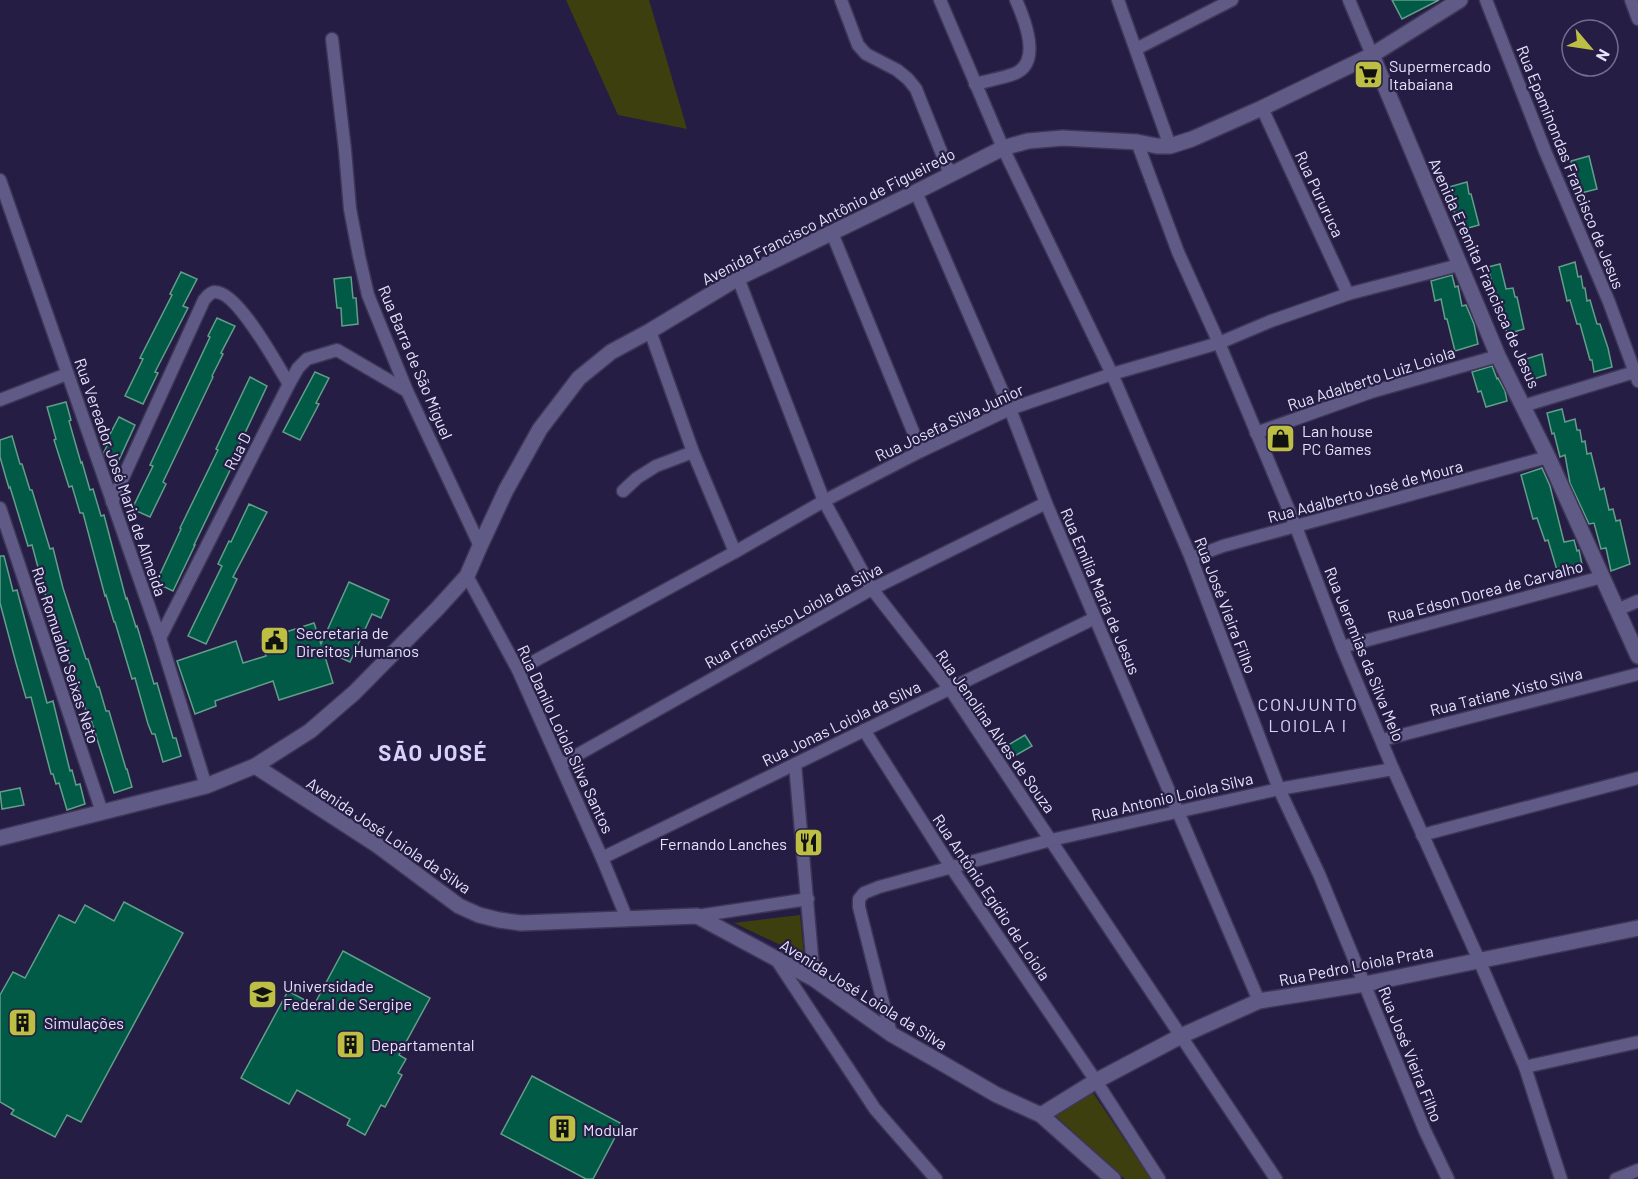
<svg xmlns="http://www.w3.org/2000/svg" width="1638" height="1179" viewBox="0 0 1638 1179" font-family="Barlow,sans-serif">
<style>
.green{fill:#3e3f0e}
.building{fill:#005a45;stroke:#629e8a;stroke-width:1.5}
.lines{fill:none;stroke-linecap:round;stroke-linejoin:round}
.minor-casing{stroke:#3e3657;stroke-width:15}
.tertiary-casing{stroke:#3e3657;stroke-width:18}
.minor{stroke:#605a86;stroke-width:12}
.tertiary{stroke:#605a86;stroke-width:15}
.labels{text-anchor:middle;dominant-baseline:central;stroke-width:4.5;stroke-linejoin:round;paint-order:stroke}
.poi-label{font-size:16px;fill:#e6e4fd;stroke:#251d43;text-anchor:start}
.street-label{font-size:16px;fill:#e6e4fd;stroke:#251d43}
.neighbourhood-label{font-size:18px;letter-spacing:1.5px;fill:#d7d2fb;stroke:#251d43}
.district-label{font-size:22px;font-weight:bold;letter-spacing:1.5px;fill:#d7d2fb;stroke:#251d43}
</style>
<rect width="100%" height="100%" fill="#251d43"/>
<g class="green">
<path d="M 566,0 L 649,0 L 687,129 L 618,115 Z"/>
<path d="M 800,915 L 804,956 L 734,923 Z"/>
<path d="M 1091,1090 L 1151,1179 L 1125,1179 L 1056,1116 Z"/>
</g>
<g class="building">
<path d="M 1392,0 L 1439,0 L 1402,19 Z"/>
<path d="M 1589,156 L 1597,189 L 1581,193 L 1578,180 L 1575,181 L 1571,161 Z"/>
<path d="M 1467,182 L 1469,194 L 1471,194 L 1479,225 L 1461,230 L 1458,219 L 1456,219 L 1449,187 Z"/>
<path d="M 1575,262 L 1578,277 L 1581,276 L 1583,288 L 1585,288 L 1587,301 L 1590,300 L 1597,324 L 1600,324 L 1608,348 L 1612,367 L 1594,372 L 1592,360 L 1590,360 L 1580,324 L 1577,324 L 1570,300 L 1567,301 L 1559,267 Z"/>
<path d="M 1500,264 L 1506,289 L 1513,288 L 1515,297 L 1517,297 L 1524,329 L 1507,334 L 1504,319 L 1502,320 L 1498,300 L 1496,300 L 1488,267 Z"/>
<path d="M 181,272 L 197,279 L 183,306 L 188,308 L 155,372 L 158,373 L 143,404 L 125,396 L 143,359 L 140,358 L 172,295 L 170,294 Z"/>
<path d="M 1452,275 L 1455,287 L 1458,286 L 1462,306 L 1466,305 L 1474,324 L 1478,344 L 1455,351 L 1447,319 L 1445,319 L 1441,299 L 1435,301 L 1431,281 Z"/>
<path d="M 351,277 L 353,298 L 356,298 L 358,324 L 342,326 L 341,308 L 337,308 L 334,279 Z"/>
<path d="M 217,318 L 235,326 L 221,353 L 223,354 L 212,376 L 213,377 L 163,482 L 166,484 L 150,517 L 132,509 L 153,466 L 150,465 L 210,337 L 208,336 Z"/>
<path d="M 1542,354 L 1546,375 L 1531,380 L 1526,359 Z"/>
<path d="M 1492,366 L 1497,379 L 1498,378 L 1505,391 L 1507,401 L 1486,407 L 1481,391 L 1478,392 L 1472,372 Z"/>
<path d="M 315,372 L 329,378 L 316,403 L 319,404 L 300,440 L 283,432 Z"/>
<path d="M 250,377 L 267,386 L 230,465 L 232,466 L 194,545 L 195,545 L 173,591 L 156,583 L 181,529 L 180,528 L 218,450 L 216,449 Z"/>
<path d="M 66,402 L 71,420 L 69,421 L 81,463 L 82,462 L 90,490 L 93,489 L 101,516 L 104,515 L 126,599 L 127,598 L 136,627 L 137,626 L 140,636 L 154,684 L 157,683 L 173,738 L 176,738 L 181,756 L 163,762 L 155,734 L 152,734 L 148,724 L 135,678 L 132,679 L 115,622 L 114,622 L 106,595 L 105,596 L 83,513 L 80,513 L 72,486 L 69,487 L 54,440 L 56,439 L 47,407 Z"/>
<path d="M 1562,409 L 1565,422 L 1575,419 L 1577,430 L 1580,430 L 1582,442 L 1585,441 L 1587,454 L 1591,453 L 1600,490 L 1604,488 L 1609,510 L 1613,509 L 1616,521 L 1620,520 L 1630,564 L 1611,571 L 1606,548 L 1601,549 L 1594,523 L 1589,524 L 1570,483 L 1565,455 L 1560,457 L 1554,433 L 1552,434 L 1547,413 Z"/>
<path d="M 119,417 L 135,425 L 118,462 L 105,456 L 104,452 L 110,439 L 108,438 Z"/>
<path d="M 12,436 L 20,464 L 22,464 L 30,490 L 32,490 L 35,500 L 50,549 L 53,548 L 63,588 L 86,659 L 88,659 L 97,687 L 99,687 L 106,711 L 109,711 L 126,769 L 127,769 L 132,787 L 114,793 L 88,710 L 86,711 L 77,682 L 75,683 L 67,655 L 64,656 L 51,616 L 32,545 L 28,546 L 10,487 L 9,488 L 6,478 L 0,457 L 0,440 Z"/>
<path d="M 1542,468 L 1550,486 L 1564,542 L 1574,540 L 1577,551 L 1579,550 L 1583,569 L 1559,577 L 1548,540 L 1545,541 L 1537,518 L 1533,519 L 1521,475 Z"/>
<path d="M 249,504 L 267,512 L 233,577 L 237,579 L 206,644 L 188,636 L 222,566 L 218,564 L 229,541 L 231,542 Z"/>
<path d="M 0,556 L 4,556 L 13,591 L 17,590 L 47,703 L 53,701 L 70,771 L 72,770 L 76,785 L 80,784 L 85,804 L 67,810 L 59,783 L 56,784 L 53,774 L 51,774 L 31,697 L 26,698 L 16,663 L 0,603 Z"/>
<path d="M 349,582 L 389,600 L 381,618 L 372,614 L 350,662 L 323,650 L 333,683 L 279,700 L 273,681 L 215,701 L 216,706 L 195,714 L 177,661 L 236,641 L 243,663 L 266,656 L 261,640 L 314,623 L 321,644 Z"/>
<path d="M 1025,735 L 1032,746 L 1011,758 L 1005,747 Z"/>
<path d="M 20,788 L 24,805 L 2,809 L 0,792 Z"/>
<path d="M 124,902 L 183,933 L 81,1122 L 67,1115 L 55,1137 L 11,1114 L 14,1110 L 0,1102 L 0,995 L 13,972 L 25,978 L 59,915 L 75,923 L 85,905 L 114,921 Z"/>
<path d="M 343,951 L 430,998 L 399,1055 L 406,1059 L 398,1073 L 402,1075 L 385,1107 L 381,1105 L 365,1135 L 347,1125 L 350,1119 L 297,1090 L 289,1104 L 241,1078 L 288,991 L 314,1005 Z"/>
<path d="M 532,1076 L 622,1124 L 593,1179 L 586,1179 L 501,1134 Z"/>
</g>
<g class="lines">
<defs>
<g id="minor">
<path d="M 841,0 L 858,45 L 866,54 L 897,70 L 908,79 L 916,89 L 950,174"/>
<path d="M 940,0 L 1003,148 L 1112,374 L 1191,558 L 1279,789 L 1319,874 L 1425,1131 L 1448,1179"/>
<path d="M 1118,0 L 1170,146"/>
<path d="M 1349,0 L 1372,55"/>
<path d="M 1486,0 L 1545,151 L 1609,302 L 1638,381"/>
<path d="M 1631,0 L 1638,19"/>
<path d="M 332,39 L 345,150 L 350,209 L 359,256 L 368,295 L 407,391 L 480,546"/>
<path d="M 1136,49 L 1232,0"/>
<path d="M 975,84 C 989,80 1004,78 1016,73 C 1042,61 1024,18 1016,0"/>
<path d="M 1262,108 L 1348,294"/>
<path d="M 1137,142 L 1178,252 L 1219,343 L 1296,527 L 1342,647 L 1393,769 L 1479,960 L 1525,1067 L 1561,1179"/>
<path d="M 0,180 L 160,638 L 206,786"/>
<path d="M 916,192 L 1010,409 L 1046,503 L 1095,618 L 1259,1001"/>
<path d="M 832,233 L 921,451"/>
<path d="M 738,278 L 824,501 L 872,589 L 950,689 L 1276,1179"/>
<path d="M 650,331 L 693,452 L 735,552"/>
<path d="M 289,384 L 298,368 L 307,359 L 337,350 L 407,391"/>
<path d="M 0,400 L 67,374"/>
<path d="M 1523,406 L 1638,371"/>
<path d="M 1256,433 L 1371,392 L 1498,356"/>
<path d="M 623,491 L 637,478 L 656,466 L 693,452"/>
<path d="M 112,502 L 204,300 C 207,297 209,293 214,292 C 237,289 278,367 289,384 L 160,638"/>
<path d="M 0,508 L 102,812"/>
<path d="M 1191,558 L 1223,546 L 1548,457"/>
<path d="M 467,576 L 518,670 L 602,858 L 627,919"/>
<path d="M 1617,610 L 1638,601"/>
<path d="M 1342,647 L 1602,577"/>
<path d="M 518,670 L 735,552 L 824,501 L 921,451 L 1010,409 L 1112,374 L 1219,343 L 1271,321 L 1348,294 L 1459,265"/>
<path d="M 864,730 L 951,867 L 1096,1081 L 1159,1179"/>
<path d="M 1382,740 L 1638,674"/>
<path d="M 561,764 L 872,589 L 1046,503"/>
<path d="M 795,764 L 814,979"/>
<path d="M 1422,835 L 1638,778"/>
<path d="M 602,858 L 1095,618"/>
<path d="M 697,916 L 808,899"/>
<path d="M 776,959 L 875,1109 L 936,1179"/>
<path d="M 891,1034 L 859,907 L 859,899 L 864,893 L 879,887 L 1051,840 L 1279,789 L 1393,769"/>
<path d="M 1525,1067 L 1638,1042"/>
<path d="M 1616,1179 L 1638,1170"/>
</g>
<g id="tertiary">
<path d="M 1372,55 L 1498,356 L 1548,457 L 1638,656"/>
<path d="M 255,766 L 377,845 L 459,906 L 479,915 L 499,920 L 521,923 L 697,916 L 814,979 L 891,1034 L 940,1062 L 997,1095 L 1041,1115 L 1113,1179"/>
<path d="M 0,838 L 206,786 L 255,766 L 310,731 L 354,693 L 437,609 L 467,576 L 480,546 L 506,490 L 540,429 L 579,378 L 611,352 L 650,331 L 738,278 L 916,192 L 1003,148 L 1028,141 L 1063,138 L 1137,142 L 1157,146 L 1170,146 L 1192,139 L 1262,108 L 1372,55 L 1460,0"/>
<path d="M 1041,1115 L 1096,1081 L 1181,1036 L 1259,1001 L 1365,984 L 1638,928"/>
</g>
</defs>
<use href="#minor" class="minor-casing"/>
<use href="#tertiary" class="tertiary-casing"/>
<use href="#minor" class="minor"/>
<use href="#tertiary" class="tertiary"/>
</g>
<defs>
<symbol id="supermarket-square" viewBox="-11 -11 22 22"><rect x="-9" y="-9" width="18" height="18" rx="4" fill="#bcbf44" stroke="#251d43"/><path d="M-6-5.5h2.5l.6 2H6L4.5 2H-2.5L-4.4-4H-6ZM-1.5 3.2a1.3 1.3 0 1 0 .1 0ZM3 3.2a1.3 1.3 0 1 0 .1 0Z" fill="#111"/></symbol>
<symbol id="shop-square" viewBox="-11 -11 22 22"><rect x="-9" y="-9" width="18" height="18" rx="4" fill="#bcbf44" stroke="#251d43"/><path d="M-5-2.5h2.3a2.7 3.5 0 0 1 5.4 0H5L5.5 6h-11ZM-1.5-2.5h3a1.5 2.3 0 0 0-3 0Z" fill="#111"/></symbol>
<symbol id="civic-square" viewBox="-11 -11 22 22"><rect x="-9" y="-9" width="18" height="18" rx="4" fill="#bcbf44" stroke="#251d43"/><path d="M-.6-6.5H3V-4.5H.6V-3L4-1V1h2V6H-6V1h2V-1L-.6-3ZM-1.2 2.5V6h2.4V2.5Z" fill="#111"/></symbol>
<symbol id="restaurant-square" viewBox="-11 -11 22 22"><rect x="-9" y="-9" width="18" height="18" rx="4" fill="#bcbf44" stroke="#251d43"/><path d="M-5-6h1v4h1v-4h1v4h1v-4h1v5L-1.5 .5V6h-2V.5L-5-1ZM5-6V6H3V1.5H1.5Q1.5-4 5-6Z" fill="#111"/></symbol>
<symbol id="university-square" viewBox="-11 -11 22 22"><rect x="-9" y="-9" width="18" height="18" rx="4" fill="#bcbf44" stroke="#251d43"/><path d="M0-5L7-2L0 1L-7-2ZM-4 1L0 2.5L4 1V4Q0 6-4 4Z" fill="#111"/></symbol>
<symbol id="building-square" viewBox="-11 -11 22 22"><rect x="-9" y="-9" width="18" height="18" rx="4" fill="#bcbf44" stroke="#251d43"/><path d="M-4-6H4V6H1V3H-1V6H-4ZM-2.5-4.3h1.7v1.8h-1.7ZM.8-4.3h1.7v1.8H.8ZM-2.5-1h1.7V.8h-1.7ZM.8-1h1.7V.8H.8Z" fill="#111"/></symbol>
</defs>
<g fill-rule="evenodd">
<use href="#supermarket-square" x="1352" y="58" width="33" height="33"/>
<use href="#shop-square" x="1264" y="422" width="33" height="33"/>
<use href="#civic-square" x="258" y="624" width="33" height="33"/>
<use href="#restaurant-square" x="792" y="826" width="33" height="33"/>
<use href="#university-square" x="246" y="978" width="33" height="33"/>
<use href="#building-square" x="6" y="1006" width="33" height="33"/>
<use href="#building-square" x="334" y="1028" width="33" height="33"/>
<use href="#building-square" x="546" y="1112" width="33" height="33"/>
</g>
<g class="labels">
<g class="poi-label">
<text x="1389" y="65">Supermercado<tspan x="1389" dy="18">Itabaiana</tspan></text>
<text x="1302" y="430">Lan house<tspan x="1302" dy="18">PC Games</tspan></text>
<text x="296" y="632">Secretaria de<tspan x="296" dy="18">Direitos Humanos</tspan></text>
<text x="787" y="843" text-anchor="end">Fernando Lanches</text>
<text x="283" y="985">Universidade<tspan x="283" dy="18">Federal de Sergipe</tspan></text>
<text x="44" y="1022">Simulações</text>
<text x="371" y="1044">Departamental</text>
<text x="583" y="1129">Modular</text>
</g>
<g class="street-label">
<text transform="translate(1571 167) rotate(68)">Rua Epaminondas Francisco de Jesus</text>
<text transform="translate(1320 194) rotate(65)">Rua Pururuca</text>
<text transform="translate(828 216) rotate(-27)">Avenida Francisco Antônio de Figueiredo</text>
<text transform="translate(1485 273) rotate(66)">Avenida Eremita Francisca de Jesus</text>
<text transform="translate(416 362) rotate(67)">Rua Barra de São Miguel</text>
<text transform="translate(1371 378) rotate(-18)">Rua Adalberto Luiz Loiola</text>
<text transform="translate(949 422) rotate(-25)">Rua Josefa Silva Junior</text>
<text transform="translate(237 451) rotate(-63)">Rua D</text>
<text transform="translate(121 477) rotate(71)">Rua Vereador José Maria de Almeida</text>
<text transform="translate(1365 491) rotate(-15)">Rua Adalberto José de Moura</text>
<text transform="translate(1101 591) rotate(67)">Rua Emilia Maria de Jesus</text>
<text transform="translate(1485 591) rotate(-15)">Rua Edson Dorea de Carvalho</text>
<text transform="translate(1226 605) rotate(69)">Rua José Vieira Filho</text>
<text transform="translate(793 615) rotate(-29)">Rua Francisco Loiola da Silva</text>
<text transform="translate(1365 654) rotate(68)">Rua Jeremias da Silva Melo</text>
<text transform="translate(66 655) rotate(72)">Rua Romualdo Seixas Neto</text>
<text transform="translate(1506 691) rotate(-14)">Rua Tatiane Xisto Silva</text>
<text transform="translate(841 723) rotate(-26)">Rua Jonas Loiola da Silva</text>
<text transform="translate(996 731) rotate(55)">Rua Jenolina Alves de Souza</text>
<text transform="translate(566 739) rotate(65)">Rua Danilo Loiola Silva Santos</text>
<text transform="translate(1172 796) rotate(-13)">Rua Antonio Loiola Silva</text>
<text transform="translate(389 835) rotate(34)">Avenida José Loiola da Silva</text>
<text transform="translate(992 897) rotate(56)">Rua Antônio Egídio de Loiola</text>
<text transform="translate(1356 965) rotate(-11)">Rua Pedro Loiola Prata</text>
<text transform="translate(864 994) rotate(32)">Avenida José Loiola da Silva</text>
<text transform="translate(1411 1054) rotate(68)">Rua José Vieira Filho</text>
</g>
<g class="neighbourhood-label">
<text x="1308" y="704">CONJUNTO<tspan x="1308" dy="21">LOIOLA I</tspan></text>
</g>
<g class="district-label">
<text x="433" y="752">SÃO JOSÉ</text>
</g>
</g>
<g transform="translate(1590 48) rotate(119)"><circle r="28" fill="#251d43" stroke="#726d8d" stroke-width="1.5"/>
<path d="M0-4.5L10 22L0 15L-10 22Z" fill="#bcbf44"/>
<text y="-9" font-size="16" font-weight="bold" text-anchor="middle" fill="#e6e4fd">N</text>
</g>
</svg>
